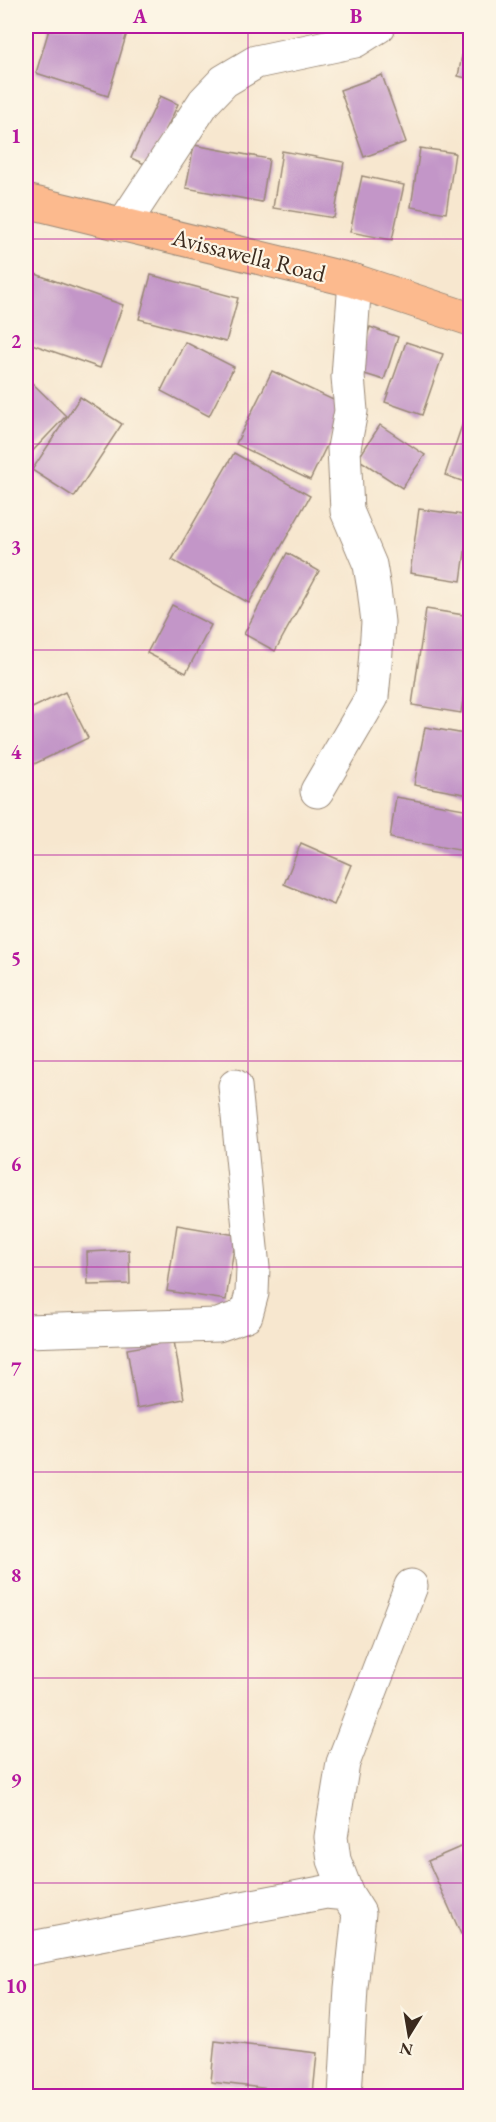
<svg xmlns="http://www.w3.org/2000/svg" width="496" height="2122" viewBox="0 0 496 2122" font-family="'EB Garamond',serif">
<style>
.building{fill:#c396c8}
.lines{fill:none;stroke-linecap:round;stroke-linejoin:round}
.street-casing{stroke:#998876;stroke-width:35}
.primary-casing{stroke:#998876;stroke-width:35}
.street{stroke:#fff;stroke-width:33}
.primary{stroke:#fcba8e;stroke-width:33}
.grid{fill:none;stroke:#b5179e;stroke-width:1.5;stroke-opacity:0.55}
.labels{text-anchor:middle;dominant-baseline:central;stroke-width:4.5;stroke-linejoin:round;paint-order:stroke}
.street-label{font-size:24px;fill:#3b2a1e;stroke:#fcf5e5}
.neatline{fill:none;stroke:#b5179e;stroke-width:2}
.grid-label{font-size:20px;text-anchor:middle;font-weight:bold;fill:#b5179e}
</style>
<rect width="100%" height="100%" fill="#fcf5e5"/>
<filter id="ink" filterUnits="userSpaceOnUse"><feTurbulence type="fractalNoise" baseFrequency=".0167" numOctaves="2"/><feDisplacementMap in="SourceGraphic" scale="12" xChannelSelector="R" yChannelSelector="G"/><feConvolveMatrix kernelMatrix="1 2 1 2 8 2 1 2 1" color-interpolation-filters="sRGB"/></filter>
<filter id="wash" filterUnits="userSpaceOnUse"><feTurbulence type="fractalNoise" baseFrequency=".008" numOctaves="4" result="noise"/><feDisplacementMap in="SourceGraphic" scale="24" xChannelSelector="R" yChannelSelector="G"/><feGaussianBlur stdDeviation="1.35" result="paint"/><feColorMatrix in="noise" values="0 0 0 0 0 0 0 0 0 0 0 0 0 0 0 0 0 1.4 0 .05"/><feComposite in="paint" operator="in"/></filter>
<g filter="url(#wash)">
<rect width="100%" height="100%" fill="#f7e7cf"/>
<g id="blocks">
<g class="building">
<path d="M 50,26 L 129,26 L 108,96 L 36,73 Z"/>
<path d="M 468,26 L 470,26 L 470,79 L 458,76 Z"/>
<path d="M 382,75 L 406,142 L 364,157 L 340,90 Z"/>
<path d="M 160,96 L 178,104 L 149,166 L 131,158 Z"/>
<path d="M 194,145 L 269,159 L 262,202 L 186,188 Z"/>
<path d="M 420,148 L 455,153 L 446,213 L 411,207 Z"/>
<path d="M 282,151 L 344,162 L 334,218 L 273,208 Z"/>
<path d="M 362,176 L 404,185 L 392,240 L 350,232 Z"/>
<path d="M 27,271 L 123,305 L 100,368 L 26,342 Z"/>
<path d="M 151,275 L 238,298 L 226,342 L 139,319 Z"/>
<path d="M 370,327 L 398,337 L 384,380 L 355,371 Z"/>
<path d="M 185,342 L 234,367 L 209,416 L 161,391 Z"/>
<path d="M 406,342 L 443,354 L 422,415 L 385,402 Z"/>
<path d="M 272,371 L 346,406 L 310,480 L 236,444 Z"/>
<path d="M 26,377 L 66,416 L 26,458 Z"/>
<path d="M 80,397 L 122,424 L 74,497 L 32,470 Z"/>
<path d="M 470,402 L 470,484 L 445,475 Z"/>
<path d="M 380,425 L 425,455 L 402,488 L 358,459 Z"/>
<path d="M 234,453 L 310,496 L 249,603 L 172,560 Z"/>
<path d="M 419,509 L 470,516 L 461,581 L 410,573 Z"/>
<path d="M 287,553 L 319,571 L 275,651 L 244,634 Z"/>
<path d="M 172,605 L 211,625 L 186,673 L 147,653 Z"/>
<path d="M 426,609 L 470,616 L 470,652 L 461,713 L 412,705 Z"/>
<path d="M 65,692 L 88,738 L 26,768 L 26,711 Z"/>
<path d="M 425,727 L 470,735 L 470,795 L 414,785 Z"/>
<path d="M 396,797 L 470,810 L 464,851 L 390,838 Z"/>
<path d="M 301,843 L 351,865 L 334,905 L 284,884 Z"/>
<path d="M 177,1225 L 236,1235 L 226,1300 L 167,1291 Z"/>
<path d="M 129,1250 L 130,1284 L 88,1285 L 87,1252 Z"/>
<path d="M 174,1341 L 184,1399 L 137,1408 L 127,1349 Z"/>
<path d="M 465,1845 L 470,1858 L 470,1930 L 461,1934 L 428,1861 Z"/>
<path d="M 215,2041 L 317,2053 L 313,2094 L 211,2082 Z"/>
</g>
</g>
</g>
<g filter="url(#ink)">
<use href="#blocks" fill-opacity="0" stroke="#998876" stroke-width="1.5"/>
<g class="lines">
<defs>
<g id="street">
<path d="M 123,225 L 204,102 L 224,81 L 256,62 L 355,41 L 379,26"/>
<path d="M 317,791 L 372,697 L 375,665 L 378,622 L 374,589 L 370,565 L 347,511 L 344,448 L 351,411 L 348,377 L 355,281"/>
<path d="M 26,1331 L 218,1325 L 246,1315 L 252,1293 L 253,1268 L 235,1086"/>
<path d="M 347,1894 L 334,1860 L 331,1837 L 343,1763 L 411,1586"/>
<path d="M 26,1949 L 326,1892 L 347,1894 L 359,1913 L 351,1988 L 345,2096"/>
</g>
<path id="primary" d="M 26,201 L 355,281 L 470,319"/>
</defs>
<use href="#street" class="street-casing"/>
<use href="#primary" class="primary-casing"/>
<use href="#street" class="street"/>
<use href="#primary" class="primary"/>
</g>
</g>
<path class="grid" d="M 248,26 L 248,2096M 26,239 L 470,239M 26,444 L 470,444M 26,650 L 470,650M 26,855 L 470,855M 26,1061 L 470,1061M 26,1267 L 470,1267M 26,1472 L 470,1472M 26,1678 L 470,1678M 26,1883 L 470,1883"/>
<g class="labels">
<g class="street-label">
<text transform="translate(249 255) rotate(14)">Avissawella Road</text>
</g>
</g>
<rect width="496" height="2122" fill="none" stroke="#fcf5e5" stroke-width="66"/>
<g transform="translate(409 2035) rotate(191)" stroke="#fcf5e5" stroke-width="4.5" paint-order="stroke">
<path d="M0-4.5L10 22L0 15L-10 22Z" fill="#3b2a1e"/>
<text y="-9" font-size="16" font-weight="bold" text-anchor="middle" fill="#3b2a1e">N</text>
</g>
<rect x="33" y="33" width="430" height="2056" class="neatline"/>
<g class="grid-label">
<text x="140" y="23">A</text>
<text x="356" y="23">B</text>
<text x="16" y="143">1</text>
<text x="16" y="348">2</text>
<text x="16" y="554">3</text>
<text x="16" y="759">4</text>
<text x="16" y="965">5</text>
<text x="16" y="1171">6</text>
<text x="16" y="1376">7</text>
<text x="16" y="1582">8</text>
<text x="16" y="1787">9</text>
<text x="16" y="1993">10</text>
</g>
</svg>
